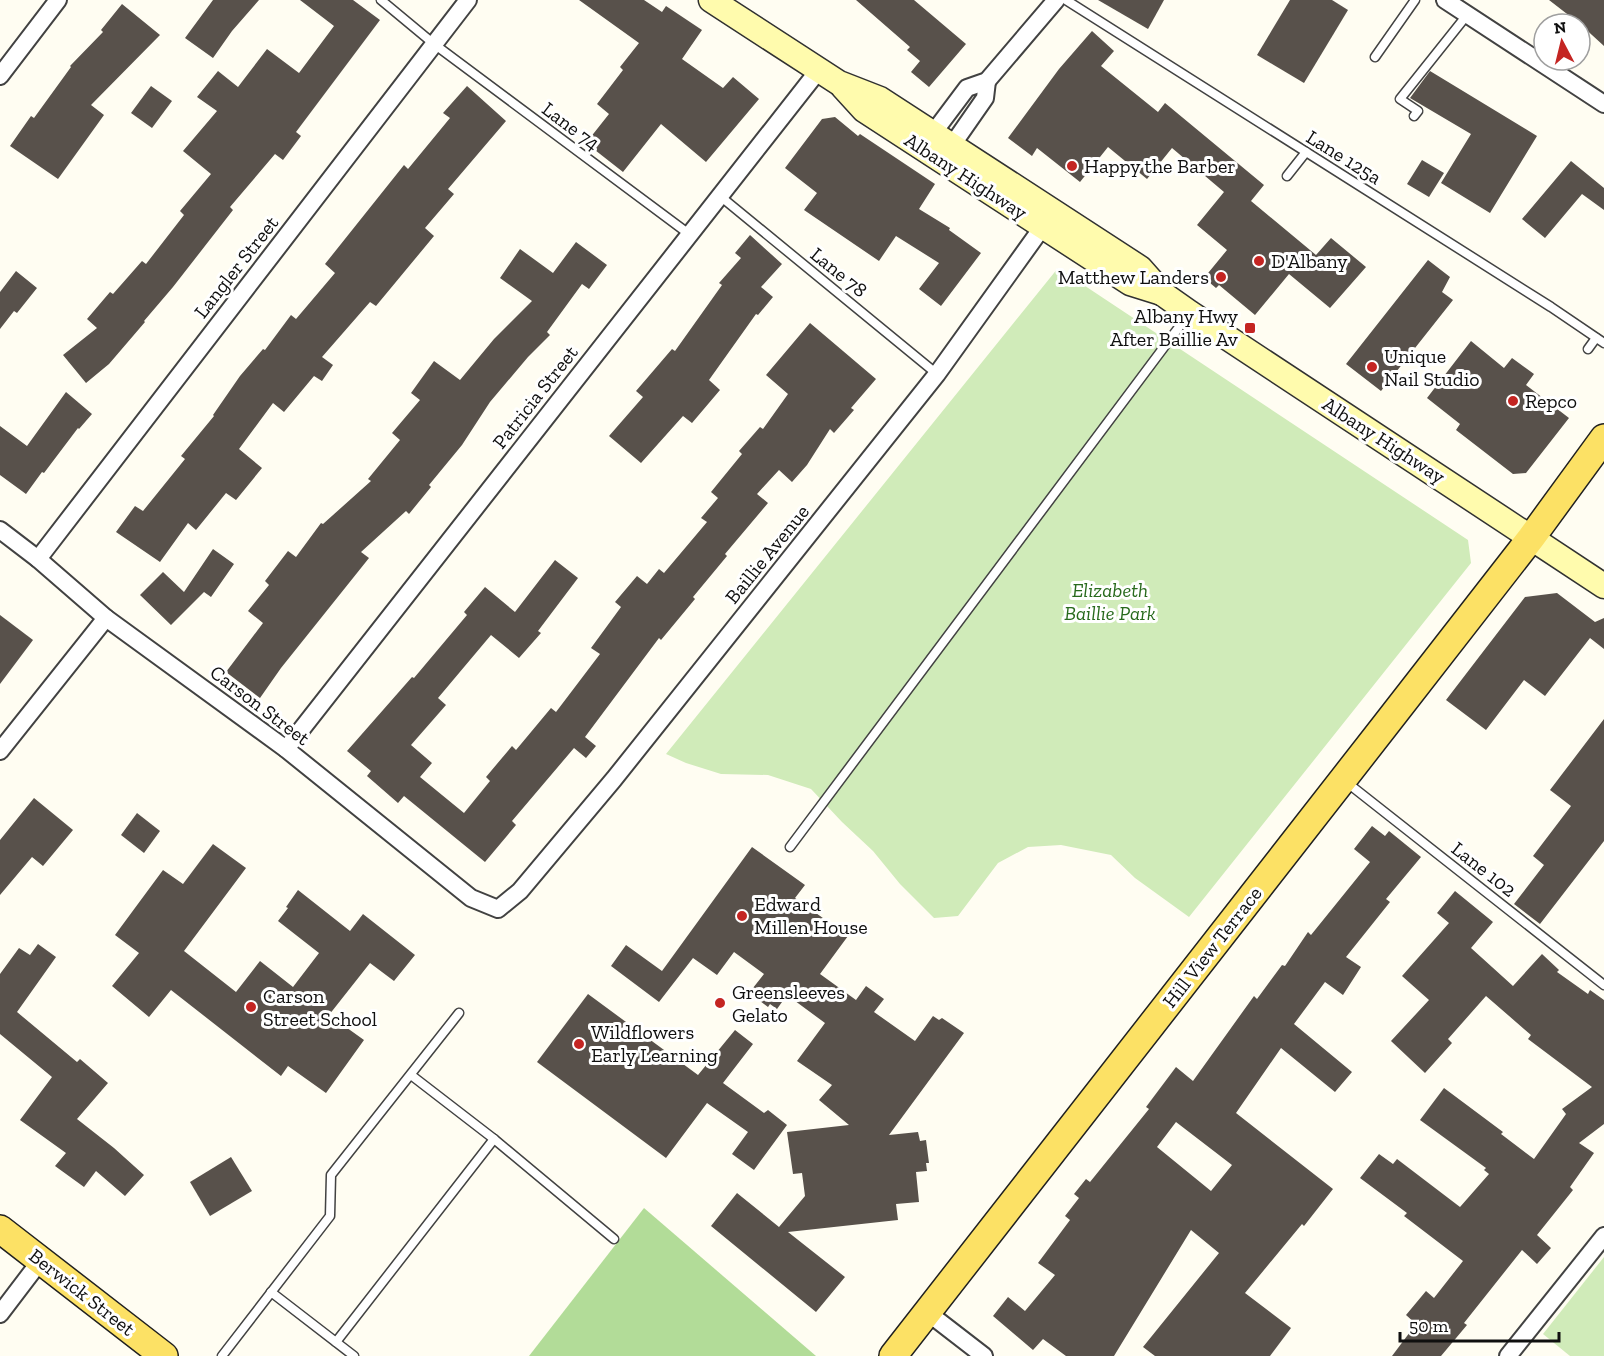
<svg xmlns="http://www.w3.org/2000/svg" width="1604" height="1356" viewBox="0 0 1604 1356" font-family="'Zilla Slab',serif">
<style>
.green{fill:#d0ebb9}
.forest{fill:#b2dc98}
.building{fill:#58514b;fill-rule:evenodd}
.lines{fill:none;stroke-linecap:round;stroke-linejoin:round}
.service-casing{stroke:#424242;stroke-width:11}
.minor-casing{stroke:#424242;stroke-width:20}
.secondary-casing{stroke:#313131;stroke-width:27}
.primary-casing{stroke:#202020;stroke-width:30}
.service{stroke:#fff;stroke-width:8}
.minor{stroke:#fff;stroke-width:16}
.secondary{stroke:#fffbad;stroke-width:24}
.primary{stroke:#fce165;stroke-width:27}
.poi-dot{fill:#c42522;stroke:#fff;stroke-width:2}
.labels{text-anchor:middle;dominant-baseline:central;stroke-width:6;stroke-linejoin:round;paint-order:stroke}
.street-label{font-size:20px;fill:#0f0f0f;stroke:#fff}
.poi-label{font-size:20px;fill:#0f0f0f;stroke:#fff;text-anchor:start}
.park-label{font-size:20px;font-style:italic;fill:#286a1d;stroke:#fff}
</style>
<rect width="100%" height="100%" fill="#fffdf2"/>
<g class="green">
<path d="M 1058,268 L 1468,540 L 1471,563 L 1189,917 L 1135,878 L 1111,855 L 1061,845 L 1028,847 L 998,863 L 958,916 L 934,918 L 900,884 L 873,851 L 842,822 L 811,789 L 768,775 L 721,774 L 686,763 L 666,754 Z"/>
<path d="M 1604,1257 L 1604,1356 L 1570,1356 L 1543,1334 Z"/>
</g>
<path class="forest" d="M 644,1208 L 816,1356 L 529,1356 Z"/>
<g class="building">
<path d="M 213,0 L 259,0 L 232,31 L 213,58 L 185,38 Z"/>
<path d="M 300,0 L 353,0 L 380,20 L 296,132 L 301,136 L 283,160 L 275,154 L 230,207 L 233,210 L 173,287 L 144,321 L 145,322 L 109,364 L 86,383 L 63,355 L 97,328 L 87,319 L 110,292 L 113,294 L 142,261 L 146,264 L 184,215 L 180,211 L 211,174 L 183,151 L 217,111 L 197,97 L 218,71 L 238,87 L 267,49 L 299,73 L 334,26 Z"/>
<path d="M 579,0 L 644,0 L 662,12 L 666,6 L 702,30 L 682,59 L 723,88 L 733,77 L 759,99 L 706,162 L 661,124 L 623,172 L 586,143 L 609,114 L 597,104 L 623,70 L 620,67 L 639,43 Z"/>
<path d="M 856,0 L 914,0 L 966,44 L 929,87 L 911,72 L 920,61 L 907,50 L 910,47 Z"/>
<path d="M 1098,0 L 1164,0 L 1148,29 Z"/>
<path d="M 1290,0 L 1332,0 L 1348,10 L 1304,83 L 1257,55 Z"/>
<path d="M 1549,0 L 1604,0 L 1604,46 L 1580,24 Z"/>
<path d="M 122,4 L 160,35 L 91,105 L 104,115 L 58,179 L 10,146 L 31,116 L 34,118 L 71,67 L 70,66 L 103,32 L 101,30 Z"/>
<path d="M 1092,31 L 1114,51 L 1101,66 L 1158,112 L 1165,103 L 1264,185 L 1251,201 L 1316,255 L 1331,238 L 1366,267 L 1330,308 L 1289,274 L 1255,315 L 1219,285 L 1216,288 L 1204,278 L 1227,250 L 1197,225 L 1224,192 L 1172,148 L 1147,179 L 1108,147 L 1080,182 L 1037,148 L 1032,156 L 1008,138 L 1059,69 Z"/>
<path d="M 1430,71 L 1537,136 L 1490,213 L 1441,183 L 1471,134 L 1410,98 Z"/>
<path d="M 151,86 L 172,101 L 152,128 L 131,113 Z"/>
<path d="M 467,86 L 506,121 L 448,189 L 454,194 L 425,228 L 434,236 L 376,306 L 370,302 L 322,357 L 333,365 L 322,381 L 314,376 L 284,412 L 273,403 L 239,449 L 262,468 L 236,500 L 226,493 L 196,530 L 188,523 L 160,562 L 116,532 L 135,506 L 143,511 L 185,459 L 181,456 L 214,416 L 213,415 L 240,376 L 263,349 L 265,350 L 291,315 L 296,319 L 335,273 L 325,264 L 404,165 L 408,169 L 450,118 L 443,113 Z"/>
<path d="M 835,117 L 858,136 L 860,134 L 935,184 L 919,209 L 950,228 L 949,230 L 981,253 L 941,306 L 919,289 L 939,263 L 896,236 L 879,261 L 804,210 L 817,193 L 785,168 L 822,119 Z"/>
<path d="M 1422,160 L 1444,173 L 1429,197 L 1407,184 Z"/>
<path d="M 1571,161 L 1604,188 L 1604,210 L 1582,194 L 1545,238 L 1522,219 Z"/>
<path d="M 750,235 L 782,264 L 761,287 L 773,297 L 758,315 L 756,314 L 709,380 L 720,390 L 692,423 L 683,416 L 641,463 L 609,436 L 643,397 L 636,391 L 672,349 L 675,351 L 722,285 L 719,283 L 741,258 L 735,253 Z"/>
<path d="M 576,242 L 607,265 L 589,289 L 582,284 L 547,332 L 550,335 L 528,357 L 490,402 L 462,445 L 429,485 L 431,487 L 409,514 L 406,511 L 361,552 L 369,558 L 281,668 L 260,698 L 226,672 L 263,623 L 248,611 L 269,585 L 265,581 L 288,551 L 296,557 L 321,523 L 323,524 L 371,481 L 368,479 L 400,440 L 392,433 L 420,400 L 411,393 L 434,361 L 460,380 L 494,339 L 532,301 L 500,278 L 520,249 L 553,273 Z"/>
<path d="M 1428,260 L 1450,277 L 1442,292 L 1453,300 L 1381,391 L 1346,364 Z"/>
<path d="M 16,271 L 37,288 L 17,313 L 14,311 L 0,329 L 0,292 Z"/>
<path d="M 810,323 L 876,379 L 851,408 L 854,410 L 834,433 L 830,429 L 807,465 L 792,482 L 779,470 L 757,494 L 768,503 L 725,554 L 727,556 L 693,597 L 695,599 L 661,640 L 659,638 L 585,737 L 596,746 L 586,758 L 574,748 L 512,821 L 516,825 L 485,862 L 404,796 L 398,803 L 367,776 L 371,771 L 347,751 L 412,677 L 414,678 L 467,615 L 464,612 L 485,587 L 515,612 L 555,560 L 578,578 L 538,631 L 541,633 L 519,658 L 491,635 L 438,698 L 446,705 L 411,745 L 432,763 L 420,777 L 464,813 L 490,781 L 486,777 L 512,746 L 516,750 L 551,708 L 556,712 L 600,654 L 591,648 L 621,607 L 615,602 L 637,576 L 647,584 L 659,569 L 664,573 L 707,522 L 701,518 L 718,498 L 711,492 L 742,454 L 739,451 L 760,427 L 763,429 L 788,394 L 766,375 Z"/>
<path d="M 1471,341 L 1504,368 L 1512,358 L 1534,374 L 1526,385 L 1569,418 L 1526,473 L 1513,474 L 1456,430 L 1460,424 L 1427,398 Z"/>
<path d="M 66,392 L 92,414 L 79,429 L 78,428 L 44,473 L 42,472 L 26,494 L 0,475 L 0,426 L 27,446 Z"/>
<path d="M 213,549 L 234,564 L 211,597 L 204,592 L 171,625 L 140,595 L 163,572 L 184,592 Z"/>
<path d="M 1557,593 L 1595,622 L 1604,618 L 1604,649 L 1590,638 L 1545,696 L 1524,680 L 1486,730 L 1446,700 L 1525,597 Z"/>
<path d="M 0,615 L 33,640 L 0,684 Z"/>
<path d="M 1604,719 L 1604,841 L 1540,924 L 1514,904 L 1544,865 L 1533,856 L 1571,806 L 1550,790 Z"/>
<path d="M 34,798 L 73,830 L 43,866 L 32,857 L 0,895 L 0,840 Z"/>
<path d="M 137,813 L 160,831 L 144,853 L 121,835 Z"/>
<path d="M 1372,826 L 1385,836 L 1389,831 L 1421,857 L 1386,899 L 1390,902 L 1346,957 L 1361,967 L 1343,995 L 1325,982 L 1294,1024 L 1352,1072 L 1335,1092 L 1281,1048 L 1236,1113 L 1333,1189 L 1304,1226 L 1302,1224 L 1245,1293 L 1291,1328 L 1270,1356 L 1155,1356 L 1143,1347 L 1219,1253 L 1191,1230 L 1114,1356 L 1066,1356 L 1043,1339 L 1033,1350 L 993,1316 L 1008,1297 L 1025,1311 L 1055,1275 L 1038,1263 L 1070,1220 L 1065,1216 L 1079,1198 L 1074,1194 L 1086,1179 L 1090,1182 L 1149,1109 L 1146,1107 L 1176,1067 L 1193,1081 L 1254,996 L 1257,999 L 1282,965 L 1285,966 L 1308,932 L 1311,935 L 1370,862 L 1354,849 ZM 1176,1122 L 1232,1165 L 1211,1191 L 1157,1147 Z"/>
<path d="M 213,844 L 246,868 L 184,951 L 236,992 L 260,961 L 293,987 L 319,953 L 278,921 L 288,908 L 286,907 L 298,890 L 350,931 L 363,914 L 415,955 L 394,981 L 370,963 L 329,1015 L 364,1040 L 326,1093 L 288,1066 L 281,1076 L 171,990 L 149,1017 L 112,986 L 139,953 L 115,935 L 163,870 L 183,884 Z"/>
<path d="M 752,847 L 805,885 L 795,898 L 848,936 L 820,974 L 856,1000 L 866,986 L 884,999 L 874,1012 L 915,1041 L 933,1016 L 939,1020 L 942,1018 L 964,1033 L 889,1135 L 918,1132 L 920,1141 L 926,1140 L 929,1163 L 926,1163 L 927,1171 L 916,1172 L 919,1202 L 896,1204 L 898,1220 L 788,1232 L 845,1277 L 816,1312 L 711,1226 L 737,1193 L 779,1227 L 805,1196 L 802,1173 L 793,1174 L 787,1132 L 849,1125 L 819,1100 L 832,1085 L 797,1061 L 825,1023 L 787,995 L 777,1009 L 770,1004 L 768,1007 L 749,993 L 764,974 L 734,952 L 717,975 L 693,958 L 659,1002 L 611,966 L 626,945 L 662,971 Z"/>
<path d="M 1455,891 L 1493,922 L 1471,948 L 1513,986 L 1542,954 L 1559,970 L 1557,972 L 1588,994 L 1590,990 L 1604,1000 L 1604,1124 L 1579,1143 L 1594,1153 L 1570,1187 L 1573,1190 L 1537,1235 L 1551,1248 L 1537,1264 L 1522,1250 L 1464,1323 L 1467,1325 L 1441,1356 L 1392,1356 L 1416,1324 L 1406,1315 L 1426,1291 L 1434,1298 L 1463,1261 L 1404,1216 L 1407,1213 L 1360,1178 L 1379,1154 L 1393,1164 L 1397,1159 L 1460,1207 L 1489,1174 L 1484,1170 L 1486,1168 L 1420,1120 L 1444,1088 L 1503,1132 L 1501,1134 L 1534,1159 L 1566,1114 L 1562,1109 L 1592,1087 L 1528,1039 L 1531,1035 L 1486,996 L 1448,1039 L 1452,1043 L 1425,1073 L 1391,1041 L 1429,1000 L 1402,976 L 1449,923 L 1437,913 Z"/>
<path d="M 38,944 L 56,957 L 17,1012 L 77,1062 L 80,1059 L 108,1083 L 77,1119 L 114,1148 L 144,1175 L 125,1196 L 96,1171 L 84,1187 L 55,1166 L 66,1153 L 20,1120 L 52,1077 L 0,1034 L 0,974 L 19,948 L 30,955 Z"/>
<path d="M 588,994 L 698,1075 L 735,1030 L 753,1044 L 723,1083 L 764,1113 L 768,1110 L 787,1125 L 754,1170 L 732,1154 L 748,1132 L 707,1103 L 666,1158 L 537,1062 Z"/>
<path d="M 231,1157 L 252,1191 L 210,1216 L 190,1182 Z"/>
</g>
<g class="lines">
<defs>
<g id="service">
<path d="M 381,0 L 434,44 L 689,234"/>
<path d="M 1066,0 L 1551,307 L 1604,343"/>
<path d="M 1375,57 L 1415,0"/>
<path d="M 1414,116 L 1418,111 L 1400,99 L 1467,15"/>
<path d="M 1287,176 L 1306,152"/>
<path d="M 720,196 L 937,374"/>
<path d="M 1588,349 L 1596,338"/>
<path d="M 1345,781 L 1604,985"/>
<path d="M 790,847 L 1188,315"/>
<path d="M 411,1075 L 494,1139 L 614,1239"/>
<path d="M 271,1292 L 354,1356"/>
<path d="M 336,1342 L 494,1139"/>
<path d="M 222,1356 L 330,1216 L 331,1175 L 459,1013"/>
</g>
<g id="minor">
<path d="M 1445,0 L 1604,104"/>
<path d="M 0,76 L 58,0"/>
<path d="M 928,140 L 967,88 L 987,81 L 1056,0"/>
<path d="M 946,154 L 985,98 L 987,81"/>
<path d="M 0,530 L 38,559 L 106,618 L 286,749 L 471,898 L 498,909 L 520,891 L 614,779 L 937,374 L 1049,218"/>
<path d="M 38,559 L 468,0"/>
<path d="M 286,749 L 818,71"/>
<path d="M 0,751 L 106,618"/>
<path d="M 927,1312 L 984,1356"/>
<path d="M 0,1314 L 41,1260"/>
<path d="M 1508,1356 L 1604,1236"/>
</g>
<g id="secondary">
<path d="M 711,0 L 839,83 L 880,99 L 1140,268 L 1163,294 L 1190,313 L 1604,586"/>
<path d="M 843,87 L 864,110 L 1130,283 L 1162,293"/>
</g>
<g id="primary">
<path d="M 0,1229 L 164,1356"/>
<path d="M 893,1356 L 1387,723 L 1531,538 L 1604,438"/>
</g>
</defs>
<use href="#service" class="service-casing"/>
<use href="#minor" class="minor-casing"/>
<use href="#secondary" class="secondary-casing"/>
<use href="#primary" class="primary-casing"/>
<use href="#service" class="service"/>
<use href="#minor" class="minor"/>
<use href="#secondary" class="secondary"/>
<use href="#primary" class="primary"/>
</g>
<g class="poi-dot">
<circle cx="1072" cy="166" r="6"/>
<circle cx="1259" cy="261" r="6"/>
<circle cx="1221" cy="277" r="6"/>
<rect x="1244" y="322" width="12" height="12" rx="3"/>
<circle cx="1372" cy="367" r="6"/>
<circle cx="1513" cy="401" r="6"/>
<circle cx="742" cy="916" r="6"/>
<circle cx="720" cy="1003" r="6"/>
<circle cx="251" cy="1007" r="6"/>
<circle cx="579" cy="1044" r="6"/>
</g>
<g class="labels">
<g class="street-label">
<text transform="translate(571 126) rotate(37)">Lane 74</text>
<text transform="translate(1344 157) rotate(32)">Lane 125a</text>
<text transform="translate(966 176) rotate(33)">Albany Highway</text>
<text transform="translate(236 267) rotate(-52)">Langler Street</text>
<text transform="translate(839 272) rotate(39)">Lane 78</text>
<text transform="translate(535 397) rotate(-52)">Patricia Street</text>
<text transform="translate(1384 440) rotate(33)">Albany Highway</text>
<text transform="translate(767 554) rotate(-51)">Baillie Avenue</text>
<text transform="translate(260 705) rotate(37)">Carson Street</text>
<text transform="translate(1484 869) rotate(38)">Lane 102</text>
<text transform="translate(1212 947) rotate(-52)">Hill View Terrace</text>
<text transform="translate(82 1292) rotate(38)">Berwick Street</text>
</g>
<g class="poi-label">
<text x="1084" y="166">Happy the Barber</text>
<text x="1271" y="261">D'Albany</text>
<text x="1209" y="277" text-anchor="end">Matthew Landers</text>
<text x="1238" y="316" text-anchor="end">Albany Hwy<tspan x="1238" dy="23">After Baillie Av</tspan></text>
<text x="1384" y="356">Unique<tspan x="1384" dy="23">Nail Studio</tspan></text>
<text x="1525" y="401">Repco</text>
<text x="754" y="904">Edward<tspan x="754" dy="23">Millen House</tspan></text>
<text x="732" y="992">Greensleeves<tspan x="732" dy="23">Gelato</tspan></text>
<text x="263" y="996">Carson<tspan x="263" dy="23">Street School</tspan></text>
<text x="591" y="1032">Wildflowers<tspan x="591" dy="23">Early Learning</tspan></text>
</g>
<g class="park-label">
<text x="1110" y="590">Elizabeth<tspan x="1110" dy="23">Baillie Park</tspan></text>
</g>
</g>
<g transform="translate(1562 42) rotate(353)"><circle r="28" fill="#ffffff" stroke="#9f9f9f" stroke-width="1.5"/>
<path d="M0-4.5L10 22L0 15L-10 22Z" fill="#c42522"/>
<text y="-9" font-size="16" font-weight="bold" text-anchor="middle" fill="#0f0f0f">N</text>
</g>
<path d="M1400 1332v9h159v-9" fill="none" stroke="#0f0f0f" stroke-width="3"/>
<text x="1409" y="1332" font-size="18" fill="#0f0f0f" stroke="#ffffff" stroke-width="4.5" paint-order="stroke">50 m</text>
</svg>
